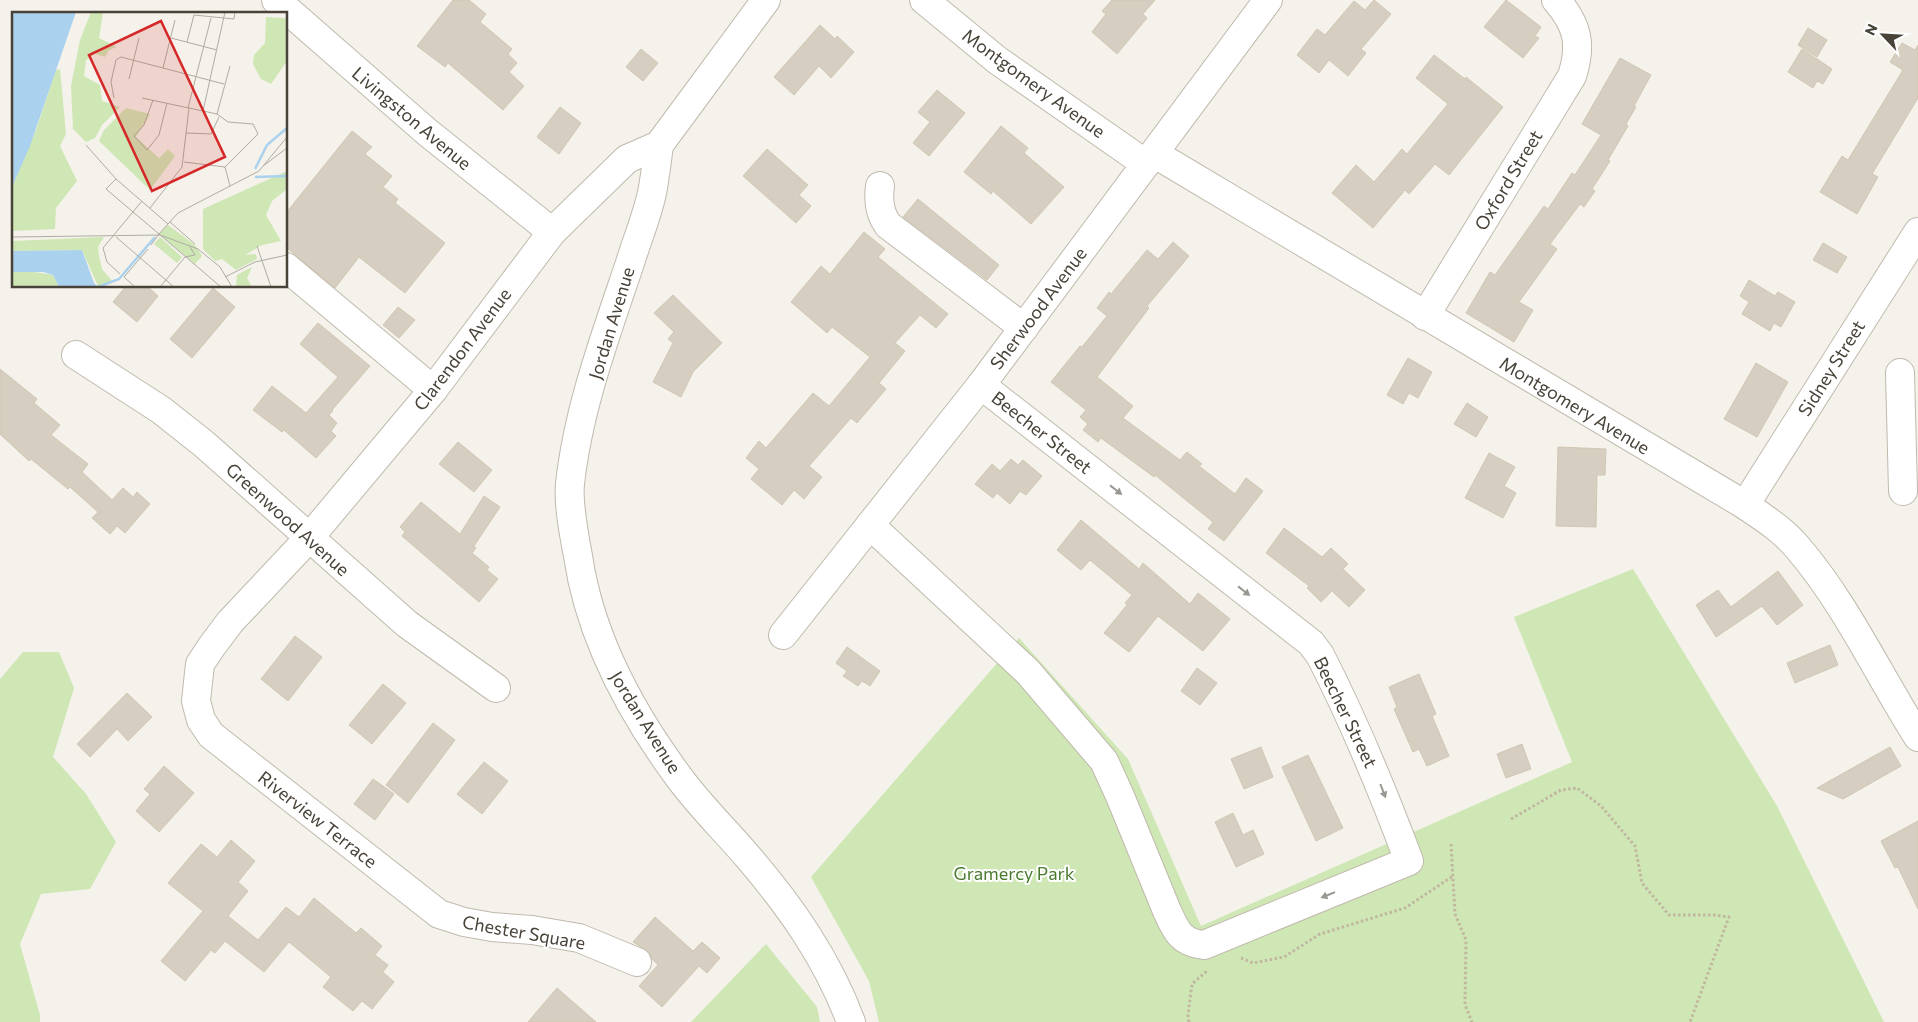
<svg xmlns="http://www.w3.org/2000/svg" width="1918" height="1022" viewBox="0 0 1918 1022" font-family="Commissioner,sans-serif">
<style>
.green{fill:#cfe7b5}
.building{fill:#d6cec0;stroke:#d0c6b3}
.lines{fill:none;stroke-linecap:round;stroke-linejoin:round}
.minor-casing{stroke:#c0baad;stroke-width:30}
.path{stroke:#c1b69f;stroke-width:3;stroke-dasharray:2.5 2.5;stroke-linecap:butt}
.minor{stroke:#fff;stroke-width:28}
.oneway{fill:#9a9792}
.labels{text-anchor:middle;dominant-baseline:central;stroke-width:4;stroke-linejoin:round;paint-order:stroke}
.street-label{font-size:18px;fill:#484238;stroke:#fff}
.park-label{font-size:18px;fill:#48792d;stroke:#fff}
.inset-river{fill:none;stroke:#aad1ee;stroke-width:2.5}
.inset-road{fill:none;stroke:#afaca3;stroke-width:1}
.view{fill:#d62828;fill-opacity:0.15;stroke:#d62828;stroke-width:2.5}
.inset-edge{fill:none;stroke:#484238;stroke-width:2.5}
</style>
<rect width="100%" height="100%" fill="#f4f2ea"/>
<g class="green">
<path d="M 1633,569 L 1777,806 L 1884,1022 L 879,1022 L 869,981 L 811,877 L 1019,638 L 1128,759 L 1201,926 L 1572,762 L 1514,617 Z"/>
<path d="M 23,652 L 59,652 L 74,688 L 53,757 L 86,794 L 116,842 L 90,889 L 41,894 L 20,944 L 40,1015 L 40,1022 L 0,1022 L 0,679 Z"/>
<path d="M 766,944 L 817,1007 L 820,1022 L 691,1022 Z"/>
</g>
<g class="building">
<path d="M 453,0 L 469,0 L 486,14 L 480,22 L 512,49 L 508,54 L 517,63 L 509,72 L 524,86 L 503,110 L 448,63 L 445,67 L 417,46 Z"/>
<path d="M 1112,0 L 1155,0 L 1143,14 L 1147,18 L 1117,54 L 1092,32 L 1106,14 L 1102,11 Z"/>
<path d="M 1374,0 L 1391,14 L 1361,49 L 1366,53 L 1348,76 L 1329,60 L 1319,73 L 1297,55 L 1317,29 L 1325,35 L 1354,1 L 1365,10 Z"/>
<path d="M 1506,0 L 1541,27 L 1535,36 L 1539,38 L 1523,58 L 1484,27 Z"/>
<path d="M 820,25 L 835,39 L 837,36 L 854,52 L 831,78 L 819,66 L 794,95 L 774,77 Z"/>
<path d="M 1808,28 L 1827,40 L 1817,57 L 1798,45 Z"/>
<path d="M 1902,43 L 1915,50 L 1918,45 L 1918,98 L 1872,174 L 1878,177 L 1857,214 L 1820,192 L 1842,156 L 1848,160 L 1903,70 L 1890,62 Z"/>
<path d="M 641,49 L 658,63 L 643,81 L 626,67 Z"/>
<path d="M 1802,49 L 1832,69 L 1823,84 L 1817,81 L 1813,88 L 1788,72 Z"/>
<path d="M 1434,55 L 1465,79 L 1466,77 L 1503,107 L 1449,175 L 1435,164 L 1409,194 L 1405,190 L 1373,228 L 1332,193 L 1356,165 L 1374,182 L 1402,149 L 1407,154 L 1448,104 L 1416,78 Z"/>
<path d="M 1620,58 L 1651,75 L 1634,106 L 1636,107 L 1626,124 L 1628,126 L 1608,160 L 1610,161 L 1592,189 L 1595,191 L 1584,207 L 1580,204 L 1550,244 L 1557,249 L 1519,302 L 1533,310 L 1514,342 L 1466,313 L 1490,272 L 1495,275 L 1544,206 L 1548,209 L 1572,173 L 1575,175 L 1601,135 L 1582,124 Z"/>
<path d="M 937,90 L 965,113 L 929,156 L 913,143 L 930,122 L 918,112 Z"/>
<path d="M 560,107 L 581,123 L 559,154 L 537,137 Z"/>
<path d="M 1001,126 L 1028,148 L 1024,153 L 1064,187 L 1031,224 L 993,191 L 991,194 L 964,172 Z"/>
<path d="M 352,131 L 372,147 L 365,154 L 392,176 L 383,187 L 398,199 L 395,203 L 445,243 L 405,293 L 359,257 L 335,288 L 286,247 L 286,213 Z"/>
<path d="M 767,149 L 808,185 L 799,195 L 811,206 L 796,223 L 743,176 Z"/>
<path d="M 918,199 L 999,265 L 987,280 L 903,217 Z"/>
<path d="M 864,232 L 885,249 L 878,257 L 948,314 L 936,328 L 920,315 L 895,343 L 905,351 L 879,383 L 886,389 L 857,423 L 851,418 L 809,466 L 822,477 L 804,499 L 794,490 L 782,505 L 751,479 L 759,469 L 746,458 L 759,441 L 766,448 L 813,393 L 829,406 L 870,357 L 832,327 L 827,333 L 791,302 L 821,266 L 830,274 Z"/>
<path d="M 1173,242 L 1189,256 L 1147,306 L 1149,308 L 1097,377 L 1133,406 L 1123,418 L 1180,460 L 1187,452 L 1202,464 L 1199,466 L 1235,494 L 1246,478 L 1263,491 L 1224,541 L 1208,529 L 1213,522 L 1155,475 L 1154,477 L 1101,438 L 1098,442 L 1083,430 L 1088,424 L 1080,417 L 1086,410 L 1051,382 L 1080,346 L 1082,347 L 1107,316 L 1097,308 L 1109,292 L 1111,294 L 1147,250 L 1158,259 Z"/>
<path d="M 1823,243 L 1847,257 L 1837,273 L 1813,260 Z"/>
<path d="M 1749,280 L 1775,296 L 1778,292 L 1795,302 L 1781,327 L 1774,323 L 1770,331 L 1742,314 L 1749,302 L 1740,296 Z"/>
<path d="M 126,286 L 147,286 L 158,296 L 137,322 L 113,302 Z"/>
<path d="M 213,288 L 235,307 L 192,358 L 170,339 Z"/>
<path d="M 673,295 L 722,343 L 693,372 L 681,397 L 653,382 L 673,343 L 668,339 L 674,332 L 654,313 Z"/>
<path d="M 398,307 L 415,320 L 399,338 L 383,325 Z"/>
<path d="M 318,323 L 370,366 L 332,410 L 333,411 L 329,415 L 337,423 L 331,431 L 336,436 L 316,458 L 284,430 L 282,432 L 253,410 L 272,386 L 306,413 L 338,377 L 300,344 Z"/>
<path d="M 1408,358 L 1432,372 L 1418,398 L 1409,393 L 1403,404 L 1387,395 Z"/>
<path d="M 1756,363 L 1788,382 L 1757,437 L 1724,419 Z"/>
<path d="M 0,369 L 37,399 L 34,403 L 60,425 L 51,435 L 88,464 L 82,472 L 112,500 L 123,488 L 133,497 L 137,492 L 150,504 L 125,533 L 117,526 L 110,534 L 92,518 L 98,512 L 70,487 L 68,489 L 31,459 L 29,461 L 0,434 Z"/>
<path d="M 1467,403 L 1488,417 L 1476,437 L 1454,424 Z"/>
<path d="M 458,442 L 492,470 L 474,492 L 439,464 Z"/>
<path d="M 1558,447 L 1606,449 L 1605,475 L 1597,475 L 1596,527 L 1556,526 Z"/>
<path d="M 1489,453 L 1515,467 L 1504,486 L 1516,493 L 1503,518 L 1465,498 Z"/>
<path d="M 1011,459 L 1018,465 L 1023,460 L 1042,476 L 1026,495 L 1020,491 L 1010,504 L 997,493 L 993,498 L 975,484 L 992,464 L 1000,471 Z"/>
<path d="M 484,496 L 500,507 L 474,546 L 476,548 L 472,553 L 489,567 L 487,570 L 498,579 L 479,602 L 402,536 L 405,532 L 400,527 L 421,502 L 460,534 Z"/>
<path d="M 1081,520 L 1139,569 L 1143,563 L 1190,604 L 1198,593 L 1230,619 L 1203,651 L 1158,616 L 1129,652 L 1104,633 L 1127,605 L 1125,603 L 1132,595 L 1090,560 L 1081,570 L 1057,550 Z"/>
<path d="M 1284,528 L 1322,557 L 1331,548 L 1348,564 L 1343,569 L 1365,590 L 1349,607 L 1332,591 L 1321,602 L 1307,588 L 1309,586 L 1266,553 Z"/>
<path d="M 1778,571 L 1803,605 L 1777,625 L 1762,606 L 1716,637 L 1696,605 L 1718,590 L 1731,607 Z"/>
<path d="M 295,636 L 322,657 L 288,701 L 261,679 Z"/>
<path d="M 1830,645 L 1838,665 L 1795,683 L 1787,663 Z"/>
<path d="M 847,647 L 880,671 L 870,686 L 862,681 L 858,686 L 843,676 L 847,671 L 836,663 Z"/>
<path d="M 1197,668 L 1217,683 L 1200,705 L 1181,691 Z"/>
<path d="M 1419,674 L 1436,714 L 1432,716 L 1449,756 L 1427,766 L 1419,749 L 1413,752 L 1394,709 L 1397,707 L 1389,687 Z"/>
<path d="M 383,684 L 406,703 L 372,744 L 349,725 Z"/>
<path d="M 127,693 L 152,717 L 128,741 L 117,729 L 90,757 L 77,744 Z"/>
<path d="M 433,723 L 455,740 L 408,803 L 386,785 Z"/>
<path d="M 1522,744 L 1531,769 L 1506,778 L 1497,754 Z"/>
<path d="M 1261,747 L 1273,777 L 1244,789 L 1231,759 Z"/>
<path d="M 1890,747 L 1901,766 L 1843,799 L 1817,788 Z"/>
<path d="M 1308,755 L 1343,828 L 1316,841 L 1282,767 Z"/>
<path d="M 484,762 L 508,781 L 482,814 L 457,794 Z"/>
<path d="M 164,766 L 194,793 L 159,832 L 136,811 L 150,794 L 144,789 Z"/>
<path d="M 373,779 L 394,794 L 375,820 L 354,804 Z"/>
<path d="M 1233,813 L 1243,835 L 1253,830 L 1264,854 L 1236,867 L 1215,822 Z"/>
<path d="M 1918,821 L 1918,909 L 1898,867 L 1895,868 L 1881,841 Z"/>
<path d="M 231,840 L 255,861 L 238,882 L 248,891 L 228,916 L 258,940 L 286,907 L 299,917 L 314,898 L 356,933 L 361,928 L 382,946 L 375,955 L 388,965 L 383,972 L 394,982 L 372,1009 L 362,1001 L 353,1011 L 323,987 L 331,977 L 289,942 L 264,972 L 225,941 L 215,953 L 211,950 L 185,981 L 161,961 L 203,911 L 168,883 L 201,844 L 217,857 Z"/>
<path d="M 655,917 L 693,951 L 702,942 L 720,958 L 707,973 L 699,966 L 662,1007 L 639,986 L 658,965 L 652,959 L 649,952 L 633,942 Z"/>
<path d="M 557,988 L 596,1022 L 528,1022 Z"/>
</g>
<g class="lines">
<defs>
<g id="minor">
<path d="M 276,0 L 427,132 L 552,232"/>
<path d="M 924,0 L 997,60 L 1146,164"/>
<path d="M 659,145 C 657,161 655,177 652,193 C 647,216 637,240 630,263 C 606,334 578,409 570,484 C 568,504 574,535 578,556 C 590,638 630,711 678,776 C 699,805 725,830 748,857 C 791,907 828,960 851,1022"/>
<path d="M 1155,154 L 1745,505 C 1764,518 1783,530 1798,548 C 1846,604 1878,674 1918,737"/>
<path d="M 880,186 C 878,200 879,213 888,225 L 1024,328"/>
<path d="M 286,267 L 433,390"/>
<path d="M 1425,316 L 1572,76 C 1582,45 1578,25 1556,0"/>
<path d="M 76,355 L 161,410 L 204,444 L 407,624 L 496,688"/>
<path d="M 1900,373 L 1903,491"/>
<path d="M 1745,505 L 1918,232"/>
<path d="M 870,525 L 1028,672 L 1104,761 L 1120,796 L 1167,911 C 1176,931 1181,943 1204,945 L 1409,861 C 1382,789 1355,723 1320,655 L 1311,643 L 981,385"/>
<path d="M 783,635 L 981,385 L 1268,0"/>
<path d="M 637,962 L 579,938 L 532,930 L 492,927 L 464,922 L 439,914 L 211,735 L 201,720 L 196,701 L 200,664 L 212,646 L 230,622 L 309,538 L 433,390 L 552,232 L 627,159 L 659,145 L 766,0"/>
</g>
</defs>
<use href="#minor" class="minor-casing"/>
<g class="path">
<path d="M 1511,819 L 1561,790 L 1577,788 L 1601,806 L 1635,846 L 1642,883 L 1669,915 L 1714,915 L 1729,917 L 1690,1022"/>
<path d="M 1451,844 L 1455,914 L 1466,940 L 1465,1005 L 1472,1022"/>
<path d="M 1241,958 L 1253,963 L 1284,957 L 1320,934 L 1405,908 L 1453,876"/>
<path d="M 1189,1022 L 1188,1015 L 1192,984 L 1208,970"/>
</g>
<use href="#minor" class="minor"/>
</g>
<defs><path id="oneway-solid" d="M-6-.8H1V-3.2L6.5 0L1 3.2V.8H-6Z" transform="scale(1.25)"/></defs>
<g class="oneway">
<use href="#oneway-solid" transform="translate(1116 490) rotate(38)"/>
<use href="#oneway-solid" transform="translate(1244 591) rotate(38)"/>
<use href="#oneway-solid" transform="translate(1383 791) rotate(69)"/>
<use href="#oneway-solid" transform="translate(1328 895) rotate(158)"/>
</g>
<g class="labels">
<g class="street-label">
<text transform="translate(1034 83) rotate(36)">Montgomery Avenue</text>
<text transform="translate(412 118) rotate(40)">Livingston Avenue</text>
<text transform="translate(1508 180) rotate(-59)">Oxford Street</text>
<text transform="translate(1038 308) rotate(-53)">Sherwood Avenue</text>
<text transform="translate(611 323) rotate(-73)">Jordan Avenue</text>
<text transform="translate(462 349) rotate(-53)">Clarendon Avenue</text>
<text transform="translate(1831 368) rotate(-58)">Sidney Street</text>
<text transform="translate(1575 405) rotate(31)">Montgomery Avenue</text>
<text transform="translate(1042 432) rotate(38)">Beecher Street</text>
<text transform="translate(288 519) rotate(42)">Greenwood Avenue</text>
<text transform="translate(1346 712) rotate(64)">Beecher Street</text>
<text transform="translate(646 722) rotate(58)">Jordan Avenue</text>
<text transform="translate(318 819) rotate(38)">Riverview Terrace</text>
<text transform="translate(524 932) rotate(10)">Chester Square</text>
</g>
<g class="park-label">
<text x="1014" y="873">Gramercy Park</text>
</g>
</g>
<g transform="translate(12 12)">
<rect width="275" height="275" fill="#f4f2ea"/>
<path d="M 79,0 L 91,0 L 87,26 L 105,35 L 97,38 L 93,45 L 83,42 L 74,48 L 72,64 L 88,73 L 90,89 L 108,95 L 90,113 L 83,126 L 74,130 L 61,117 L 59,74 L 68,28 ZM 254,5 L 275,6 L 275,49 L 259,72 L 249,67 L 241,52 L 242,43 L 253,31 ZM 48,57 L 54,122 L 48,134 L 65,169 L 44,196 L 43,217 L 0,219 L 0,175 L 24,118 L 44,58 ZM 114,96 L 138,102 L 124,125 L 147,146 L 156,137 L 163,144 L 138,178 L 87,129 L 92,118 ZM 275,159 L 275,177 L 260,189 L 254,203 L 269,229 L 250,233 L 233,243 L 244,242 L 245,247 L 224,258 L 210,247 L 203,249 L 191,237 L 191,197 ZM 156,213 L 183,233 L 190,244 L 183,252 L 147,222 ZM 92,225 L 86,235 L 87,244 L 90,257 L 100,269 L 86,274 L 70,238 L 0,239 L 0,229 ZM 148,225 L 170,245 L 165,251 L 142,232 ZM 240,255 L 235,266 L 240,275 L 224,275 L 225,263 ZM 16,259 L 41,263 L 47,275 L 0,275 L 0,260 Z" fill="#cfe7b5"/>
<path d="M 0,0 L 64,0 L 18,134 L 0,175 ZM 70,238 L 82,271 L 86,275 L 47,275 L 41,263 L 31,260 L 0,260 L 0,239 Z" fill="#aad1ee"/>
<path class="inset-river" d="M 243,157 L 255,133 L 275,116M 243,165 L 275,164M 86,275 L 107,267 L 143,225"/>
<path class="inset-road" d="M 159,26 L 205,38M 175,30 L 182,3 L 222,7 L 223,0M 151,56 L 163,8M 117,67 L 127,26M 102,86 L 99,70 L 104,48 L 109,45 L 212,72M 130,86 L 205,102 L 216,110 L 241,112 L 246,122 L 213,155M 141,88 L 132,113 L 122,124 L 135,138 L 147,123 L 155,91M 176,96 L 199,6M 191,99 L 213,0M 205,102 L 218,54M 174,121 L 199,122 L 207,105M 74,133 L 104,167 L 156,212M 172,150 L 213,155M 251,154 L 275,136M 213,155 L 218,174M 104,167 L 94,177 L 147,222 L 139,233M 138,196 L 170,155 L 177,96M 158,210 L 183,232M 0,225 L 148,223 L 186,237 L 208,255 L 220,275M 104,225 L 162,275M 245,234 L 259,275M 173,245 L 183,243 L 178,235M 108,262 L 95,250 L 91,236 L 130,189M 213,265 L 243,250 L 275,243M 123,275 L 112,265 L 136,237M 148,275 L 173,245M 209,275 L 147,222 L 166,201 L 247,159 L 275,125"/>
<path class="view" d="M 149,9 L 213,145 L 140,179 L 77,43 Z"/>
<rect width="275" height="275" class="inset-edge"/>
</g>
<g transform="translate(1883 35) rotate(295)" stroke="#ffffff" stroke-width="4" paint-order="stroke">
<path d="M0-4L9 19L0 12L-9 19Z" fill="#484238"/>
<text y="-8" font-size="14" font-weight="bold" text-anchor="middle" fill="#484238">N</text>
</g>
</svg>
